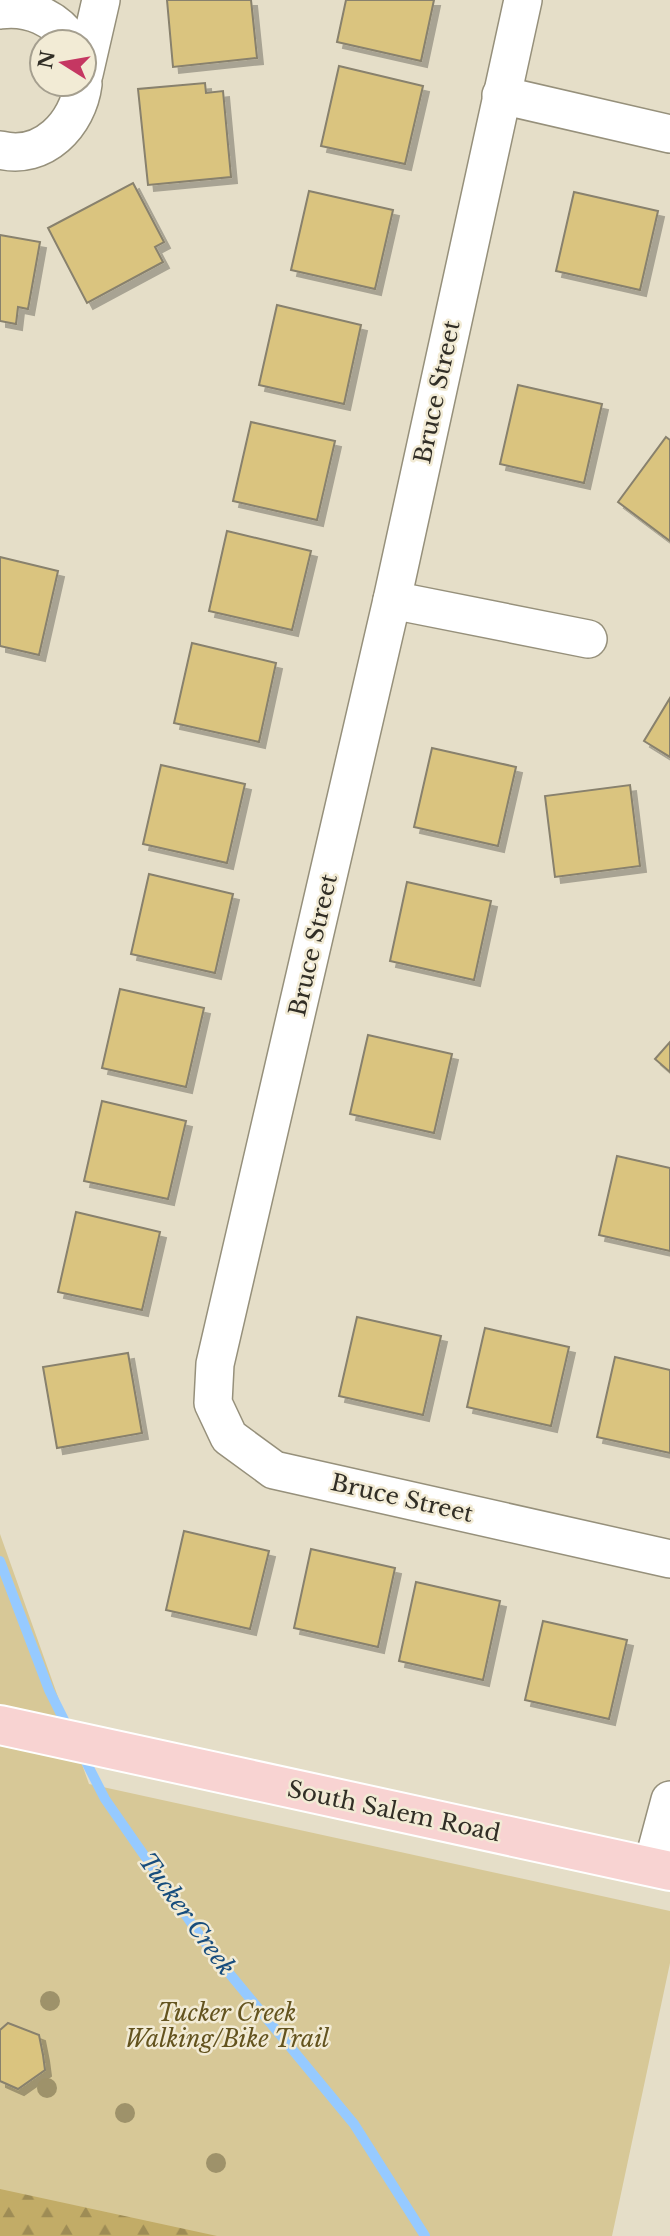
<svg xmlns="http://www.w3.org/2000/svg" width="670" height="2236" viewBox="0 0 670 2236" font-family="'Libre Baskerville',serif">
<style>
.forest{fill:url(#forest-firs)}
.green{fill:#d7c897}
.lines{fill:none;stroke-linecap:round;stroke-linejoin:round}
.stream{stroke:#96caff;stroke-width:10}
.building{fill:#dac47f;stroke:#88816d;stroke-width:2;filter:url(#shadow)}
.minor-casing{stroke:#96907b;stroke-width:40}
.major-casing{stroke:#fff;stroke-width:42}
.minor{stroke:#fff;stroke-width:37}
.major{stroke:#f8d3d2;stroke-width:38}
.tree{fill:#9e926a}
.labels{text-anchor:middle;dominant-baseline:central;stroke-width:5;stroke-linejoin:round;paint-order:stroke}
.street-label{font-size:23px;fill:#312e26;stroke:#f2ebd5}
.park-label{font-size:23px;font-style:italic;fill:#63531e;stroke:#f2ebd5}
.water-label{font-size:24px;font-style:italic;fill:#174d7d;stroke:#f2ebd5}
</style>
<defs>
<pattern id="forest-firs" width="22" height="20" patternUnits="userSpaceOnUse" patternTransform="scale(1.75)"><rect width="22" height="20" fill="#c2ac67"/><path d="M5 1l3.5 6h-7zM16 11l3.5 6h-7z" fill="#9e8c55"/></pattern>
<filter id="shadow"><feDropShadow dx="6" dy="6" stdDeviation="0" flood-color="#0004"/></filter>
</defs>
<rect width="100%" height="100%" fill="#e5dec8"/>
<path class="forest" d="M 0,2119 L 293,2236 L 0,2236 Z"/>
<path class="green" d="M 0,1534 L 89,1784 L 670,1911 L 670,1963 L 612,2236 L 217,2236 L 0,2189 Z"/>
<g class="lines">
<g class="stream">
<path d="M 0,1561 L 49,1690 L 69,1730"/>
<path d="M 82,1754 L 105,1799 L 210,1950 L 354,2124 L 425,2236"/>
</g>
</g>
<g class="building">
<path d="M 167,0 L 251,0 L 257,58 L 173,67 Z"/>
<path d="M 346,0 L 434,0 L 421,61 L 337,42 Z"/>
<path d="M 339,66 L 423,86 L 405,164 L 321,146 Z"/>
<path d="M 205,83 L 206,93 L 223,91 L 231,177 L 148,185 L 138,89 Z"/>
<path d="M 133,183 L 164,242 L 155,247 L 163,262 L 87,303 L 48,228 Z"/>
<path d="M 309,191 L 393,210 L 375,289 L 291,270 Z"/>
<path d="M 574,192 L 658,211 L 640,290 L 556,271 Z"/>
<path d="M 0,235 L 40,242 L 28,309 L 18,307 L 16,324 L 0,321 Z"/>
<path d="M 277,305 L 361,325 L 344,404 L 259,385 Z"/>
<path d="M 518,385 L 602,404 L 584,483 L 500,464 Z"/>
<path d="M 251,422 L 335,441 L 317,520 L 233,501 Z"/>
<path d="M 666,437 L 670,440 L 670,541 L 618,502 Z"/>
<path d="M 227,531 L 311,551 L 292,630 L 209,611 Z"/>
<path d="M 0,557 L 58,571 L 39,655 L 0,646 Z"/>
<path d="M 192,643 L 276,663 L 259,742 L 174,723 Z"/>
<path d="M 670,698 L 670,757 L 644,741 Z"/>
<path d="M 432,748 L 516,767 L 498,846 L 414,827 Z"/>
<path d="M 161,765 L 245,784 L 227,863 L 143,844 Z"/>
<path d="M 630,785 L 640,866 L 555,877 L 545,796 Z"/>
<path d="M 149,874 L 233,894 L 215,973 L 131,954 Z"/>
<path d="M 407,882 L 491,901 L 474,980 L 390,961 Z"/>
<path d="M 120,989 L 204,1008 L 186,1087 L 102,1068 Z"/>
<path d="M 368,1035 L 452,1054 L 434,1133 L 350,1114 Z"/>
<path d="M 670,1042 L 670,1072 L 655,1059 Z"/>
<path d="M 102,1101 L 186,1121 L 168,1199 L 84,1181 Z"/>
<path d="M 617,1156 L 670,1168 L 670,1251 L 599,1235 Z"/>
<path d="M 76,1212 L 160,1232 L 142,1310 L 58,1292 Z"/>
<path d="M 357,1317 L 441,1336 L 423,1415 L 339,1396 Z"/>
<path d="M 485,1328 L 569,1347 L 551,1426 L 467,1407 Z"/>
<path d="M 128,1353 L 142,1433 L 57,1448 L 43,1367 Z"/>
<path d="M 615,1357 L 670,1370 L 670,1453 L 597,1437 Z"/>
<path d="M 184,1531 L 269,1551 L 250,1629 L 166,1610 Z"/>
<path d="M 311,1549 L 395,1568 L 378,1647 L 294,1628 Z"/>
<path d="M 416,1582 L 500,1601 L 483,1680 L 399,1661 Z"/>
<path d="M 543,1621 L 627,1640 L 609,1719 L 525,1700 Z"/>
<path d="M 8,2023 L 39,2035 L 43,2055 L 45,2070 L 18,2089 L 0,2081 L 0,2030 Z"/>
</g>
<g class="lines">
<defs>
<g id="minor">
<path d="M 523,0 L 392,600 L 215,1364 L 213,1403 L 229,1437 L 274,1470 L 670,1559"/>
<path d="M 0,10 C 29,6 56,18 72,42"/>
<path d="M 84,74 L 101,0"/>
<path d="M 501,95 L 670,134"/>
<path d="M 0,150 C 43,161 78,124 83,84"/>
<path d="M 392,600 L 588,639"/>
<path d="M 652,1867 L 670,1800"/>
</g>
<path id="major" d="M 0,1725 L 670,1871"/>
</defs>
<use href="#minor" class="minor-casing"/>
<use href="#major" class="major-casing"/>
<use href="#minor" class="minor"/>
<use href="#major" class="major"/>
</g>
<g class="tree">
<circle cx="50" cy="2001" r="10"/>
<circle cx="47" cy="2088" r="10"/>
<circle cx="125" cy="2113" r="10"/>
<circle cx="216" cy="2163" r="10"/>
</g>
<g class="labels">
<g class="street-label">
<text transform="translate(437 392) rotate(-78)">Bruce Street</text>
<text transform="translate(313 945) rotate(-77)">Bruce Street</text>
<text transform="translate(402 1498) rotate(13)">Bruce Street</text>
<text transform="translate(394 1811) rotate(12)">South Salem Road</text>
</g>
<g class="park-label">
<text x="227" y="2013">Tucker Creek<tspan x="227" dy="26">Walking/Bike Trail</tspan></text>
</g>
<g class="water-label">
<text transform="translate(187 1914) rotate(54)">Tucker Creek</text>
</g>
</g>
<g transform="translate(63 63) rotate(281)"><circle r="33" fill="#f2ebd5" stroke="#a59f8f" stroke-width="2"/>
<path d="M0-5L12 26L0 18L-12 26Z" fill="#c53762"/>
<text y="-10" font-size="19" font-weight="bold" text-anchor="middle" fill="#312e26">N</text>
</g>
</svg>
